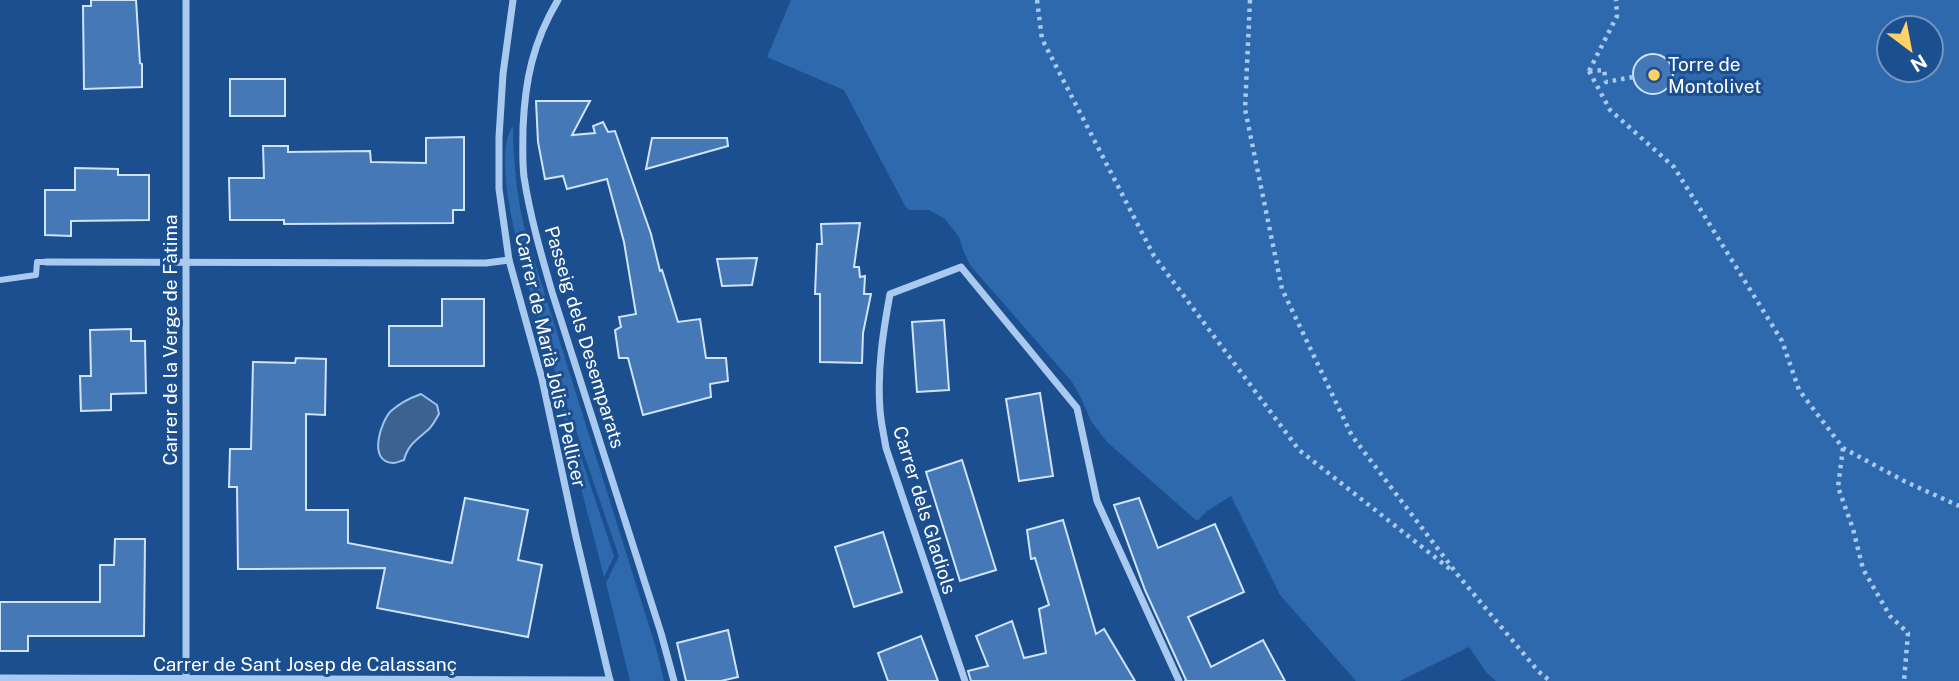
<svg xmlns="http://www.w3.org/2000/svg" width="1959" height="681" viewBox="0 0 1959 681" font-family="'Public Sans',sans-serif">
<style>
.green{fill:#2e69ad;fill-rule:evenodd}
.water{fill:#3c6290;stroke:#9cc4f0;stroke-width:2}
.building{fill:#4478b7;stroke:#cfe3fa;stroke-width:2}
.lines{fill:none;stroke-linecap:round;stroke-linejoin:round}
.path{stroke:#a9c9ee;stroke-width:4.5;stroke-dasharray:3.5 5;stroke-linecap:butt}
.pedestrian{stroke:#a9c9ee;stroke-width:6}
.minor{stroke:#a9c9ee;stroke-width:7}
.poi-dot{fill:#ffd166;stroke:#1b4f8f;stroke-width:2.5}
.labels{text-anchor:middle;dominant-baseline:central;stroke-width:6;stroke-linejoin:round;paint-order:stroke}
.poi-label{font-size:19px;fill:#fff;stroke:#1b4f8f;text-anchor:start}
.street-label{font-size:19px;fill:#fff;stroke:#1b4f8f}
</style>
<rect width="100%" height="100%" fill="#1b4f8f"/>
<g class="green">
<path d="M 791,0 L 1959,0 L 1959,681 L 1496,681 L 1486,672 L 1469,647 L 1400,681 L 1356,681 L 1280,595 L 1231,496 L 1207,511 L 1197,521 L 1107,442 L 1091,421 L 1081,398 L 1072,382 L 970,265 L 963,250 L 959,237 L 945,219 L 929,210 L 909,210 L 905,206 L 844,90 L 767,57 ZM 1889,28 L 1931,28 L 1931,70 L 1889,70 Z"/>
<path d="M 513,126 C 513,162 517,196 525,231 L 656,648 L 664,681 L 630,681 L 606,583 L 619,556 C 604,513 589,469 574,425 C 555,371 481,171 513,126 Z"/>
<path d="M 556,382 L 614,556 L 604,577 L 576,468 L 578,467 L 575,454 L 572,453 Z"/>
</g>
<path class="water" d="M 421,394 L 437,405 L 439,414 C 436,419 433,425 429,429 C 418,439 408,444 404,460 C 400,461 397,463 393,463 C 367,462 381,421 391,411 C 400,403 410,398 421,394 Z"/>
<g class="building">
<path d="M 91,0 L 136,0 L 140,63 L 142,64 L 142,87 L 84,89 L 83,6 L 91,6 Z"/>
<circle cx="1653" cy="74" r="20"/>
<rect x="230" y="79" width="55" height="37"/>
<path d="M 536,101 L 590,101 L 572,135 L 595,133 L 593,126 L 603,122 L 608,132 L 615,131 L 651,234 L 660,271 L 662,270 L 678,322 L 700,319 L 706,358 L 726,358 L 728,381 L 710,384 L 711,397 L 643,415 L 628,358 L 619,358 L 615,330 L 621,327 L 619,317 L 636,314 L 624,242 L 607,179 L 567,189 L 563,176 L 545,179 L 538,142 Z"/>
<path d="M 464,137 L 464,210 L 453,210 L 453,223 L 284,224 L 284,220 L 230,220 L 229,178 L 264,178 L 263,146 L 288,146 L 288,152 L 370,151 L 371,162 L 426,163 L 426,138 Z"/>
<path d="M 652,138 L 727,138 L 728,146 L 646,169 Z"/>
<path d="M 75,168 L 118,169 L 118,175 L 149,175 L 149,220 L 71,221 L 71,236 L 45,235 L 45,190 L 75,190 Z"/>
<path d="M 860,223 L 854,267 L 859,267 L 860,277 L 865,276 L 864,294 L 871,294 L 863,333 L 862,363 L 820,362 L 820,294 L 815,294 L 817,244 L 822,244 L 821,224 Z"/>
<path d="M 757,258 L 752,285 L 722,286 L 717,259 Z"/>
<path d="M 442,299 L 484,299 L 484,366 L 389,366 L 389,326 L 442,326 Z"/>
<path d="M 944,320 L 949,390 L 917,392 L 912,322 Z"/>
<path d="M 131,329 L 131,341 L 145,341 L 146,393 L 111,394 L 111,410 L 81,411 L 80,376 L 91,376 L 90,330 Z"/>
<path d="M 296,358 L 326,359 L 325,415 L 306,414 L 306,510 L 348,510 L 348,543 L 452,563 L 465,498 L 528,510 L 518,560 L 542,565 L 528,637 L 377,608 L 385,568 L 238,569 L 237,487 L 229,487 L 230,449 L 251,449 L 253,362 L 295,363 Z"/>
<path d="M 1040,393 L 1053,476 L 1019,481 L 1006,399 Z"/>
<path d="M 962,460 L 996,570 L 960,581 L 926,472 Z"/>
<path d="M 1139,498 L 1158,548 L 1215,524 L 1244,592 L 1188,617 L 1211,667 L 1263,640 L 1285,681 L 1185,681 L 1186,680 L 1145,590 L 1114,505 Z"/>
<path d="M 1063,520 L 1096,634 L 1104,629 L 1135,681 L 971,681 L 968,671 L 988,666 L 976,636 L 1012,621 L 1024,658 L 1046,653 L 1039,609 L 1049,605 L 1035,558 L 1031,559 L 1027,530 Z"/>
<path d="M 883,532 L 902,592 L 854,607 L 835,547 Z"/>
<path d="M 115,539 L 145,539 L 144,636 L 28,636 L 28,651 L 0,651 L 0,602 L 100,602 L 100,565 L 114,565 Z"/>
<path d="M 728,630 L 738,677 L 721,681 L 686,681 L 677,643 Z"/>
<path d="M 921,636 L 938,681 L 888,681 L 878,653 Z"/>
</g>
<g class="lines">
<g class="path">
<path d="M 1037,0 L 1042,39 L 1154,256 L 1299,450 L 1450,569"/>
<path d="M 1250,0 L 1245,109 L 1282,289 L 1352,436 L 1457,574 L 1538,671 L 1550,681"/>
<path d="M 1589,71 L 1610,110 L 1674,167 L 1782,341 L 1799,390 L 1843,448 L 1904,481 L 1959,506"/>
<path d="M 1589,71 L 1617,16 L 1616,0"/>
<path d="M 1589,71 L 1604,70 L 1606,82 L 1633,77"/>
<path d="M 1843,448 L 1838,487 L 1853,529 L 1863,569 L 1890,616 L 1908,633 L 1904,681"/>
</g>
<path class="pedestrian" d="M 0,280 L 36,275 L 37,262 L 46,262"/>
<g class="minor">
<path d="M 513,0 L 503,74 L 499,137 L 499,189 L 509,260 L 542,379 L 576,537 L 610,681"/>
<path d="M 558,0 C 533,42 525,80 523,128 C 523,144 522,161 524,177 C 530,216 541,254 552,292 L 661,633 L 674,681"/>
<path d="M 46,262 L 486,263 L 509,260"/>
<path d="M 0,678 L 610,680"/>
<path d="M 186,681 L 186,0"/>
<path d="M 965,681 L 886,448 C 884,436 881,423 880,410 C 877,370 883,332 890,294 L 961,267 L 1077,408 L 1097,501 L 1179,681"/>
</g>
</g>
<circle class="poi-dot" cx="1654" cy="75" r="7"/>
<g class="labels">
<g class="poi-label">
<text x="1668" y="64">Torre de<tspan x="1668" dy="22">Montolivet</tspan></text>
</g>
<g class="street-label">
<text transform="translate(585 337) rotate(73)">Passeig dels Desemparats</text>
<text transform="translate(170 340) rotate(-90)">Carrer de la Verge de Fàtima</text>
<text transform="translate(551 360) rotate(77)">Carrer de Marià Jolis i Pellicer</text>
<text transform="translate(925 510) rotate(73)">Carrer dels Gladiols</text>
<text x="305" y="664">Carrer de Sant Josep de Calassanç</text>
</g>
</g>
<g transform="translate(1910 49) rotate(148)"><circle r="33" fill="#1b4f8f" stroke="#7695bc" stroke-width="2"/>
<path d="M0-5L12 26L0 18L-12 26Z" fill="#ffd166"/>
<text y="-10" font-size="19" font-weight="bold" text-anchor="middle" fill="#ffffff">N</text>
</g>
</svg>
